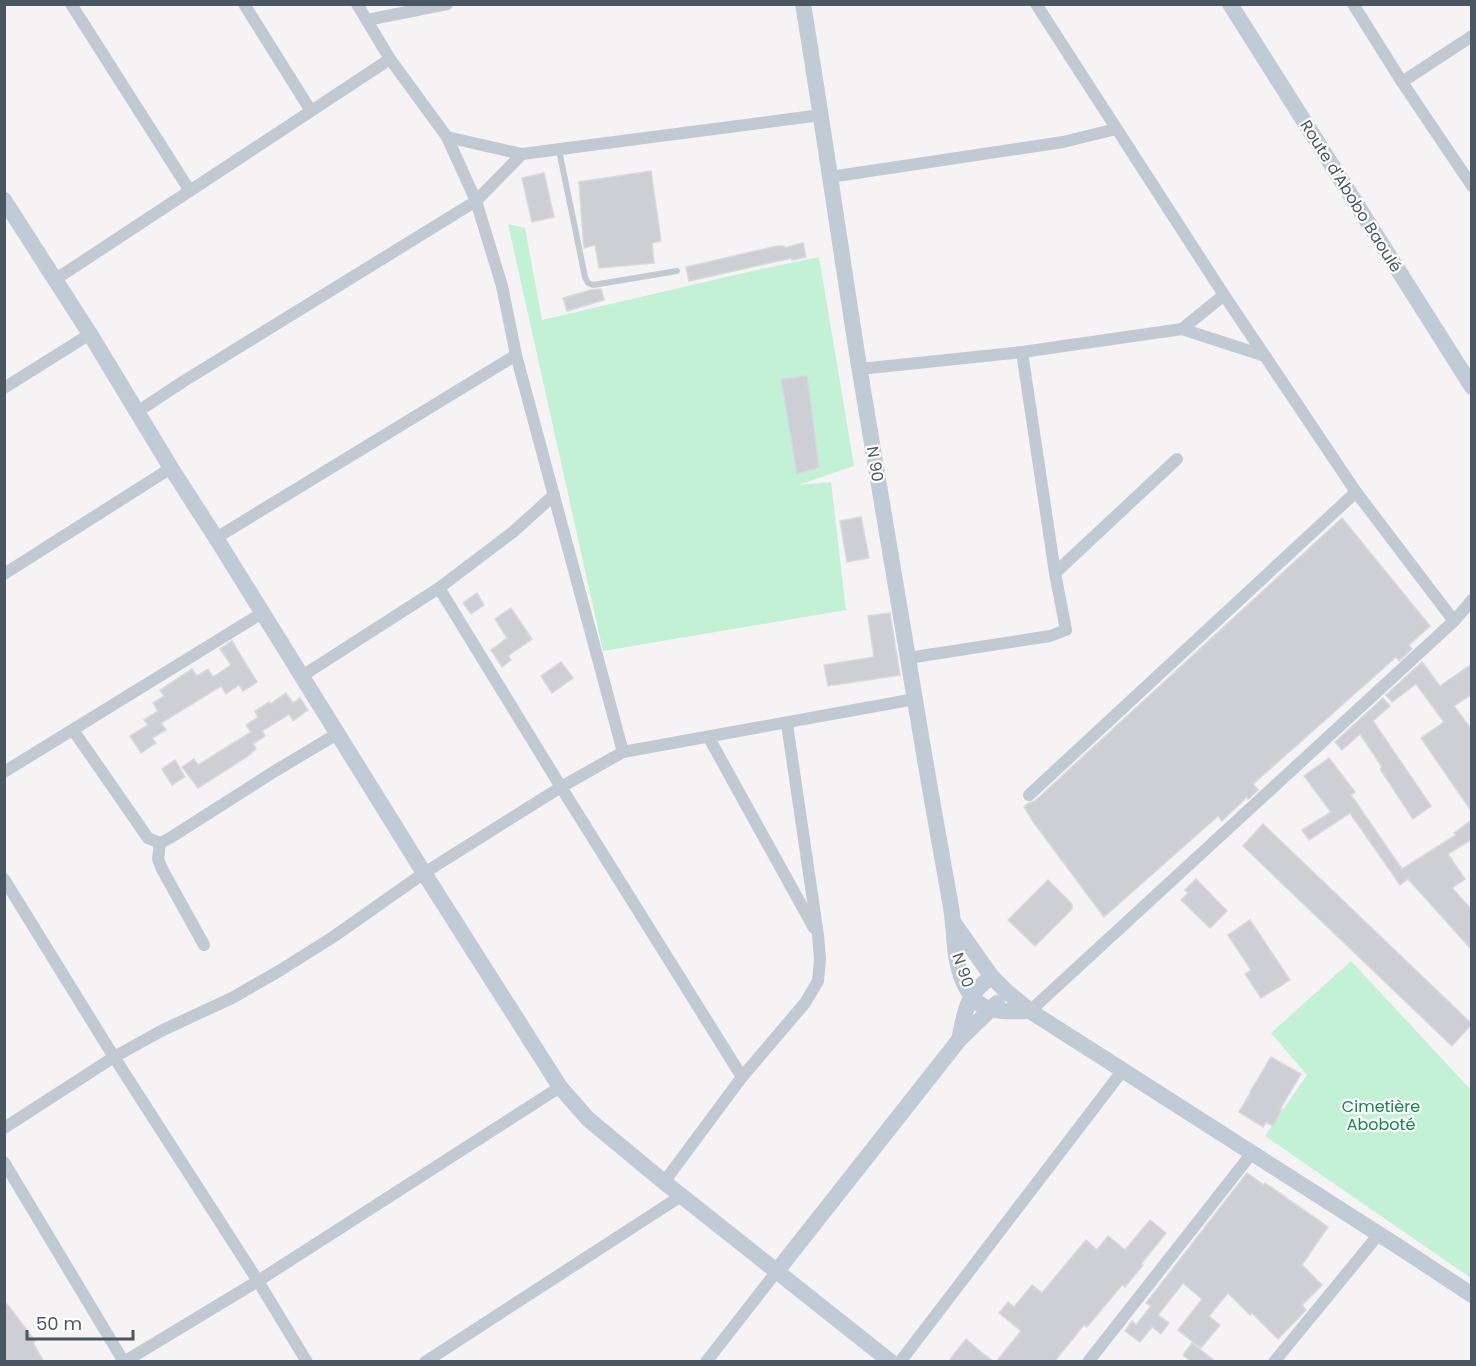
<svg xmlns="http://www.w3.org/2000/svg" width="1476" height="1366" viewBox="0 0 1476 1366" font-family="Poppins,sans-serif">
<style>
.green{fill:#c3f1d5}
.building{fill:#cdcfd5;stroke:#d7d9de;stroke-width:1.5}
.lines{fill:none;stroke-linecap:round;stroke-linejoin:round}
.lane{stroke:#c1cad2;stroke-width:6}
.street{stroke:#c1cad2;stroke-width:12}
.secondary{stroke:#c1cbd6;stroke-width:16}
.labels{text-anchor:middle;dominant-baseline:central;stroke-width:4.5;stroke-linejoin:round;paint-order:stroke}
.street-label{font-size:16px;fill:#4a5661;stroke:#fff}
.park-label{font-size:16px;fill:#17864f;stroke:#fff}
</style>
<rect width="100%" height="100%" fill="#f5f3f3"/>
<g class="green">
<path d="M 508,224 L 525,228 L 542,320 L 752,271 L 819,257 L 854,466 L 798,485 L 831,482 L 846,610 L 603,651 Z"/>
<path d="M 1351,961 L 1471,1090 L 1471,1278 L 1265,1136 L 1307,1075 L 1271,1033 Z"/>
</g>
<g class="building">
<path d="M 651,171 L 661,241 L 652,243 L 654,263 L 599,268 L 595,245 L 584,248 L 579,182 Z"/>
<path d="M 544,173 L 554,217 L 532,222 L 522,178 Z"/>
<path d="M 803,243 L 806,257 L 792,260 L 792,258 L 689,281 L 686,267 L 777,246 L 784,246 L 784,248 Z"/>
<path d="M 601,289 L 604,300 L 567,311 L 563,298 L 591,290 Z"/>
<path d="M 807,376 L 819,467 L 797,474 L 781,379 Z"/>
<path d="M 861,517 L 869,558 L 847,562 L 840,521 Z"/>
<path d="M 1342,518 L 1430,626 L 1409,645 L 1412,649 L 1399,661 L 1396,657 L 1253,784 L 1258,790 L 1250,798 L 1248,799 L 1247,797 L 1222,821 L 1218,816 L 1104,917 L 1034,823 L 1024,807 L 1029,803 L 1035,801 Z"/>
<path d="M 477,593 L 484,605 L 471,614 L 463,603 Z"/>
<path d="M 511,608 L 532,639 L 508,656 L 511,660 L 502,667 L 491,650 L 507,638 L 495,619 Z"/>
<path d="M 890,613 L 900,675 L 828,686 L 824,665 L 874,657 L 868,616 Z"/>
<path d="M 232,641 L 257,682 L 243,691 L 239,685 L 226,694 L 221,686 L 161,723 L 166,730 L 152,738 L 156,743 L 141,753 L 130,736 L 148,725 L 144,720 L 158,711 L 153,703 L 164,696 L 160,690 L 192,669 L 197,676 L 208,669 L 213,677 L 231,665 L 220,649 Z"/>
<path d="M 561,662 L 573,678 L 552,693 L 541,676 Z"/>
<path d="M 1422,662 L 1440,686 L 1472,664 L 1472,694 L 1454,706 L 1472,730 L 1472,812 L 1421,738 L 1444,722 L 1416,684 L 1392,702 L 1386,695 Z"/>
<path d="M 286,693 L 293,703 L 300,698 L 308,710 L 293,721 L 289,714 L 262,731 L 265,736 L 253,744 L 256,749 L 248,756 L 198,788 L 182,767 L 194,759 L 198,765 L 251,732 L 246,725 L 258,717 L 255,711 L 269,702 L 270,704 Z"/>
<path d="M 1383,698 L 1390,706 L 1373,721 L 1431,806 L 1413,819 L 1380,769 L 1382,767 L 1360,734 L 1342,750 L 1335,742 Z"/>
<path d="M 1329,758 L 1355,792 L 1351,795 L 1402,869 L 1456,835 L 1454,833 L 1472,820 L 1472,839 L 1448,854 L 1465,879 L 1452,888 L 1472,910 L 1472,950 L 1408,879 L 1400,885 L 1350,813 L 1309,840 L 1302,830 L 1331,812 L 1304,776 Z"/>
<path d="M 175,760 L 185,777 L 172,785 L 162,769 Z"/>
<path d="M 1263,824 L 1472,1024 L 1452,1046 L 1243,846 Z"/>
<path d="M 1196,879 L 1227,911 L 1210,928 L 1181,900 L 1188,893 L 1185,890 Z"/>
<path d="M 1048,880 L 1072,904 L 1072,909 L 1035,946 L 1008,920 Z"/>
<path d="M 1250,920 L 1290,980 L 1261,998 L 1245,974 L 1251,970 L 1228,935 Z"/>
<path d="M 1271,1057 L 1301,1074 L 1280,1109 L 1282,1109 L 1273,1126 L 1266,1122 L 1263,1127 L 1239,1112 L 1251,1092 L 1250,1092 Z"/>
<path d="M 1247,1173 L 1264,1185 L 1265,1183 L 1328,1227 L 1302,1265 L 1322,1285 L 1302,1305 L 1306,1310 L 1278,1339 L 1252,1313 L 1250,1315 L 1228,1293 L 1209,1316 L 1220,1325 L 1201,1348 L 1178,1330 L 1202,1299 L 1183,1283 L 1158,1315 L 1169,1323 L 1161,1334 L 1152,1327 L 1140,1342 L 1125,1331 L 1132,1321 L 1136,1325 L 1151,1306 L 1146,1303 Z"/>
<path d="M 1150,1220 L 1166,1233 L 1141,1264 L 1143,1265 L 1125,1287 L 1122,1285 L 1087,1327 L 1084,1325 L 1054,1362 L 996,1362 L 1021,1331 L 999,1313 L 1008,1302 L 1014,1307 L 1032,1285 L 1042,1293 L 1086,1240 L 1097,1250 L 1108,1236 L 1125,1250 Z"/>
<path d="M 4,1300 L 35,1341 L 33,1343 L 44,1362 L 4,1362 Z"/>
<path d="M 966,1339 L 981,1352 L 994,1362 L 948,1362 Z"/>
<path d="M 1192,1343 L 1216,1362 L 1192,1362 L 1183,1355 Z"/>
</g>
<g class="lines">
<path class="lane" d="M 559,150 L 585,277 L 588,283 L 593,285 L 677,271"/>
<g class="street">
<path d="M 71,4 L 190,191"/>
<path d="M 244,4 L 311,111"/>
<path d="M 357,4 L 390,59 L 447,137 L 476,201 L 502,286 L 516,355 L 623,752"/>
<path d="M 1036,4 L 1224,295 L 1356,492 L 1454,621"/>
<path d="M 1353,4 L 1402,82 L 1472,186"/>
<path d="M 367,20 L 447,4"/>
<path d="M 1402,82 L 1472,36"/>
<path d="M 447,137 L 522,154 L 821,115"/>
<path d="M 830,177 L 1063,142 L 1116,129"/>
<path d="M 56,279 L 390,59"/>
<path d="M 1182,329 L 1224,295"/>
<path d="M 860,369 L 1022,352 L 1182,329 L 1265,356"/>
<path d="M 4,388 L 90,334"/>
<path d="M 137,412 L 184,381 L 476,201 L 522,154"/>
<path d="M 216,538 L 516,355"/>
<path d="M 1055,573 L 1177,459"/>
<path d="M 4,574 L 171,468"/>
<path d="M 439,588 L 561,787 L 742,1077"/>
<path d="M 908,658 L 1050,636 L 1066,630 L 1055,573 L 1022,352"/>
<path d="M 302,676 L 439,588 L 513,532 L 554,495"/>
<path d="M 73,730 L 148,838 L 160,843 L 170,838 L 275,771 L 337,734"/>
<path d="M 709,738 L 814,928"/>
<path d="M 4,772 L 262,613"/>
<path d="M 1029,795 L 1356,492"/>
<path d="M 160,843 L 158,859 L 162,869 L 204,945"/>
<path d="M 4,879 L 114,1057 L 258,1281 L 307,1362"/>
<path d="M 1030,1011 L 1454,621 L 1472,600"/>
<path d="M 4,1128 L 114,1057 L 163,1030 L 232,998 L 279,971 L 333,937 L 424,873 L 561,787 L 623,752 L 915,699"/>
<path d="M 4,1162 L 124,1362"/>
<path d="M 664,1182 L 742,1077 L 805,1003 L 818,981 L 820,959 L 818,935 L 787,724"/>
<path d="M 124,1362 L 258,1281 L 560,1087"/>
<path d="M 425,1362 L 681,1196"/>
<path d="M 706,1362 L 777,1271"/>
<path d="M 900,1362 L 1123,1070"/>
<path d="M 1088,1362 L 1252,1153"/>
<path d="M 1274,1362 L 1379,1234"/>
</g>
<g class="secondary">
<path d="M 803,4 C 823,125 840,246 859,366 C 877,479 897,592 916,706 C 927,773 939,840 951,907 C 955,931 953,958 963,981 C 978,1016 999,1011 1030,1011"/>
<path d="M 1230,4 L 1472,387"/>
<path d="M 4,200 L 90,334 L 171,468 L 216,538 L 424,873 L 560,1087 L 588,1119 L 664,1182 L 891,1362"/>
<path d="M 954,923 L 992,977 L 1005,990 L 1030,1011 L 1396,1245 L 1472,1295"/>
<path d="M 959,1040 C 965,1012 966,993 992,977"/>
<path d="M 777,1271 L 959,1040 L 997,1003"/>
</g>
</g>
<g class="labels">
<g class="street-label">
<text transform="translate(1351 196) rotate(58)">Route d'Abobo Baoulé</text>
<text transform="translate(875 464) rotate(81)">N 90</text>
<text transform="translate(963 970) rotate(71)">N 90</text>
</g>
<g class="park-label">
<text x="1381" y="1106">Cimetière<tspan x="1381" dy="18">Aboboté</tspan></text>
</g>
</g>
<rect width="1476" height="1366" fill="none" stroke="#4a5661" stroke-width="12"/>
<path d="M27 1330v9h106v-9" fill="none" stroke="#4a5661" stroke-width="3"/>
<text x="36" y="1330" font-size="18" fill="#4a5661" stroke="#ffffff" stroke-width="4.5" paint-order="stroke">50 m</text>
</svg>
